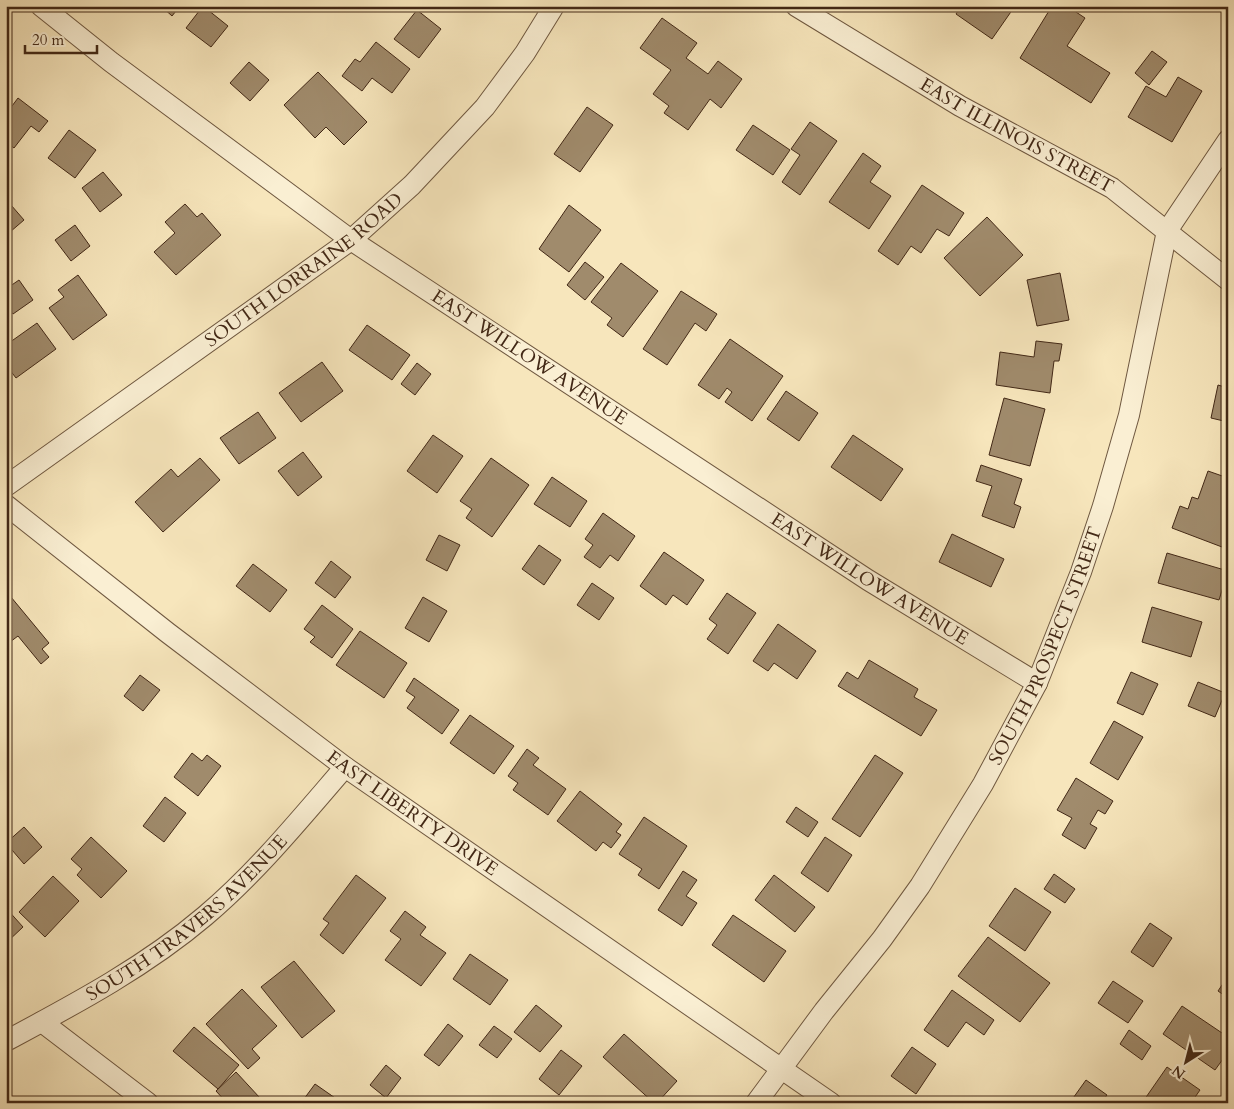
<svg xmlns="http://www.w3.org/2000/svg" width="1234" height="1109" viewBox="0 0 1234 1109" font-family="Cardo,serif">
<style>
.building{fill:#a08b6c;stroke:#422816}
.lines{fill:none;stroke-linecap:round;stroke-linejoin:round}
.street-casing{stroke:#6f5840;stroke-width:22}
.street{stroke:#faefd3;stroke-width:20}
.labels{text-anchor:middle;dominant-baseline:central;stroke-width:4;stroke-linejoin:round;paint-order:stroke}
.street-label{font-size:19px;fill:#422816;stroke:#faefd3}
</style>
<rect width="100%" height="100%" fill="#f7e6bc"/>
<filter id="stains"><feTurbulence type="fractalNoise" baseFrequency=".004" numOctaves="4"/><feColorMatrix values="0 0 0 0 .2 0 0 0 0 .09 0 0 0 0 .02 0 0 0 .5 -.17"/></filter>
<radialGradient id="worn" r=".72"><stop offset=".6" stop-color="#630" stop-opacity="0"/><stop offset="1" stop-color="#630" stop-opacity=".3"/></radialGradient>
<g class="building">
<path d="M 161,6 L 180,6 L 172,16 Z"/>
<path d="M 203,6 L 228,26 L 211,47 L 186,28 Z"/>
<path d="M 961,6 L 1015,6 L 992,39 L 956,14 Z"/>
<path d="M 1052,6 L 1067,6 L 1085,18 L 1067,46 L 1110,73 L 1091,103 L 1020,58 Z"/>
<path d="M 417,10 L 441,29 L 419,58 L 394,39 Z"/>
<path d="M 662,18 L 697,43 L 686,58 L 708,74 L 718,61 L 742,79 L 721,108 L 710,99 L 688,130 L 664,113 L 669,106 L 653,94 L 671,70 L 640,48 Z"/>
<path d="M 376,42 L 410,69 L 392,93 L 372,78 L 362,91 L 342,76 L 355,59 L 360,62 Z"/>
<path d="M 1152,51 L 1167,62 L 1149,85 L 1135,73 Z"/>
<path d="M 249,62 L 269,80 L 250,101 L 230,83 Z"/>
<path d="M 318,72 L 367,122 L 344,145 L 326,127 L 315,138 L 284,105 Z"/>
<path d="M 1178,77 L 1202,91 L 1172,142 L 1128,117 L 1146,86 L 1166,97 Z"/>
<path d="M 18,98 L 48,121 L 39,132 L 31,126 L 14,148 L 6,142 L 6,114 Z"/>
<path d="M 587,107 L 613,125 L 580,172 L 554,154 Z"/>
<path d="M 810,122 L 837,141 L 800,195 L 782,182 L 800,155 L 791,149 Z"/>
<path d="M 753,125 L 790,150 L 773,175 L 736,150 Z"/>
<path d="M 69,130 L 96,150 L 75,178 L 48,158 Z"/>
<path d="M 863,153 L 881,166 L 870,182 L 891,196 L 869,229 L 829,202 Z"/>
<path d="M 103,172 L 122,195 L 100,212 L 82,188 Z"/>
<path d="M 922,185 L 964,213 L 949,236 L 937,229 L 921,253 L 911,246 L 898,265 L 878,251 Z"/>
<path d="M 185,204 L 197,217 L 202,213 L 221,235 L 176,275 L 154,252 L 175,233 L 165,222 Z"/>
<path d="M 11,205 L 24,220 L 10,232 L 6,228 L 6,209 Z"/>
<path d="M 569,205 L 601,230 L 569,272 L 539,249 Z"/>
<path d="M 987,217 L 1023,255 L 980,296 L 944,258 Z"/>
<path d="M 75,225 L 90,246 L 71,261 L 55,240 Z"/>
<path d="M 585,262 L 604,277 L 585,300 L 567,285 Z"/>
<path d="M 621,263 L 658,291 L 623,337 L 607,325 L 612,318 L 591,302 Z"/>
<path d="M 1060,273 L 1069,320 L 1037,326 L 1027,280 Z"/>
<path d="M 78,275 L 107,315 L 73,340 L 49,308 L 64,297 L 58,290 Z"/>
<path d="M 19,280 L 33,300 L 13,314 L 6,305 L 6,289 Z"/>
<path d="M 681,291 L 717,314 L 706,331 L 695,323 L 667,365 L 643,349 Z"/>
<path d="M 37,323 L 56,349 L 16,378 L 6,365 L 6,345 Z"/>
<path d="M 367,325 L 410,355 L 392,380 L 349,350 Z"/>
<path d="M 730,339 L 783,376 L 752,421 L 725,402 L 732,392 L 727,388 L 719,399 L 698,385 Z"/>
<path d="M 1036,341 L 1062,344 L 1059,361 L 1054,361 L 1050,393 L 996,385 L 1000,352 L 1034,357 Z"/>
<path d="M 322,362 L 343,391 L 301,422 L 279,393 Z"/>
<path d="M 417,363 L 431,374 L 415,395 L 401,384 Z"/>
<path d="M 1218,385 L 1228,388 L 1228,422 L 1211,418 Z"/>
<path d="M 786,391 L 818,413 L 799,441 L 767,419 Z"/>
<path d="M 1004,398 L 1045,409 L 1030,466 L 989,455 Z"/>
<path d="M 258,412 L 276,438 L 239,464 L 220,438 Z"/>
<path d="M 433,435 L 463,456 L 437,493 L 407,471 Z"/>
<path d="M 853,435 L 903,469 L 881,501 L 831,467 Z"/>
<path d="M 303,452 L 322,477 L 298,496 L 278,471 Z"/>
<path d="M 200,458 L 220,480 L 163,532 L 135,502 L 171,469 L 178,477 Z"/>
<path d="M 491,458 L 529,485 L 492,537 L 466,518 L 472,509 L 460,501 Z"/>
<path d="M 981,465 L 1022,479 L 1014,504 L 1021,507 L 1014,528 L 982,516 L 992,486 L 976,481 Z"/>
<path d="M 1208,471 L 1228,478 L 1228,529 L 1222,547 L 1172,528 L 1180,506 L 1188,509 L 1192,497 L 1198,499 Z"/>
<path d="M 552,477 L 587,501 L 570,527 L 534,504 Z"/>
<path d="M 603,513 L 635,536 L 618,561 L 610,555 L 600,568 L 584,557 L 593,545 L 585,539 Z"/>
<path d="M 952,534 L 1004,559 L 991,587 L 939,562 Z"/>
<path d="M 439,535 L 460,545 L 447,571 L 426,560 Z"/>
<path d="M 539,545 L 561,560 L 544,585 L 522,569 Z"/>
<path d="M 664,552 L 704,580 L 687,605 L 673,595 L 666,605 L 640,586 Z"/>
<path d="M 1167,553 L 1228,571 L 1219,600 L 1158,583 Z"/>
<path d="M 331,561 L 351,577 L 335,598 L 315,583 Z"/>
<path d="M 253,564 L 287,590 L 270,612 L 236,586 Z"/>
<path d="M 592,583 L 614,598 L 599,620 L 577,605 Z"/>
<path d="M 6,591 L 49,643 L 42,649 L 49,657 L 41,664 L 18,636 L 6,645 Z"/>
<path d="M 727,593 L 756,613 L 728,654 L 707,639 L 717,625 L 709,619 Z"/>
<path d="M 423,597 L 447,611 L 429,642 L 405,628 Z"/>
<path d="M 322,605 L 353,629 L 332,658 L 310,642 L 315,637 L 304,629 Z"/>
<path d="M 1152,607 L 1202,622 L 1191,657 L 1142,642 Z"/>
<path d="M 778,624 L 816,651 L 797,679 L 774,663 L 768,671 L 753,661 Z"/>
<path d="M 360,631 L 407,663 L 384,698 L 336,665 Z"/>
<path d="M 869,660 L 918,689 L 914,697 L 937,710 L 921,736 L 838,686 L 847,672 L 858,679 Z"/>
<path d="M 1131,672 L 1158,684 L 1143,715 L 1117,703 Z"/>
<path d="M 140,675 L 160,690 L 143,711 L 124,696 Z"/>
<path d="M 414,678 L 459,710 L 442,734 L 407,708 L 415,697 L 406,691 Z"/>
<path d="M 1198,682 L 1225,693 L 1215,717 L 1188,706 Z"/>
<path d="M 470,715 L 514,746 L 494,774 L 450,743 Z"/>
<path d="M 1114,721 L 1143,737 L 1118,780 L 1090,763 Z"/>
<path d="M 527,749 L 539,758 L 533,765 L 566,789 L 548,815 L 513,790 L 518,783 L 508,776 Z"/>
<path d="M 192,753 L 202,761 L 207,755 L 221,766 L 198,796 L 174,777 Z"/>
<path d="M 875,755 L 903,773 L 860,837 L 832,819 Z"/>
<path d="M 1076,778 L 1113,801 L 1105,814 L 1098,810 L 1090,824 L 1097,828 L 1085,849 L 1062,835 L 1072,818 L 1057,810 Z"/>
<path d="M 580,791 L 622,824 L 616,832 L 621,835 L 611,848 L 603,842 L 596,851 L 557,821 Z"/>
<path d="M 165,797 L 186,813 L 164,842 L 143,826 Z"/>
<path d="M 796,807 L 818,822 L 808,837 L 786,822 Z"/>
<path d="M 644,817 L 687,846 L 659,889 L 638,875 L 642,869 L 619,854 Z"/>
<path d="M 24,827 L 42,847 L 24,864 L 6,843 Z"/>
<path d="M 91,837 L 127,871 L 101,898 L 77,875 L 82,869 L 71,859 Z"/>
<path d="M 825,837 L 852,855 L 828,892 L 801,873 Z"/>
<path d="M 683,871 L 697,880 L 686,896 L 697,903 L 682,926 L 658,910 Z"/>
<path d="M 1054,874 L 1075,889 L 1065,903 L 1044,889 Z"/>
<path d="M 356,875 L 386,898 L 343,954 L 320,935 L 329,923 L 323,919 Z"/>
<path d="M 774,875 L 815,907 L 795,932 L 755,900 Z"/>
<path d="M 53,876 L 79,901 L 45,937 L 19,912 Z"/>
<path d="M 1015,888 L 1051,912 L 1025,951 L 989,926 Z"/>
<path d="M 6,908 L 23,927 L 6,943 Z"/>
<path d="M 405,911 L 426,927 L 420,935 L 446,953 L 421,986 L 385,960 L 401,939 L 390,931 Z"/>
<path d="M 733,915 L 786,951 L 764,982 L 712,945 Z"/>
<path d="M 1150,923 L 1172,938 L 1153,967 L 1131,952 Z"/>
<path d="M 988,937 L 1050,983 L 1020,1022 L 958,976 Z"/>
<path d="M 470,954 L 508,980 L 490,1005 L 453,979 Z"/>
<path d="M 294,961 L 335,1011 L 302,1038 L 261,987 Z"/>
<path d="M 1228,976 L 1228,998 L 1218,991 Z"/>
<path d="M 1113,981 L 1143,1001 L 1128,1023 L 1098,1003 Z"/>
<path d="M 242,989 L 277,1026 L 252,1049 L 260,1058 L 248,1069 L 206,1024 Z"/>
<path d="M 952,990 L 994,1020 L 984,1035 L 966,1022 L 948,1047 L 924,1030 Z"/>
<path d="M 536,1005 L 562,1026 L 540,1052 L 514,1032 Z"/>
<path d="M 1182,1006 L 1228,1037 L 1228,1052 L 1215,1070 L 1163,1034 Z"/>
<path d="M 448,1024 L 463,1036 L 439,1066 L 424,1055 Z"/>
<path d="M 494,1026 L 512,1039 L 497,1058 L 479,1045 Z"/>
<path d="M 194,1027 L 239,1065 L 218,1089 L 173,1051 Z"/>
<path d="M 1129,1030 L 1151,1046 L 1142,1060 L 1120,1044 Z"/>
<path d="M 624,1034 L 677,1081 L 657,1103 L 654,1103 L 603,1057 Z"/>
<path d="M 912,1047 L 936,1064 L 916,1094 L 891,1076 Z"/>
<path d="M 561,1050 L 582,1066 L 559,1095 L 539,1079 Z"/>
<path d="M 386,1065 L 401,1078 L 386,1098 L 370,1085 Z"/>
<path d="M 1167,1067 L 1200,1090 L 1191,1103 L 1142,1103 Z"/>
<path d="M 236,1072 L 260,1098 L 256,1103 L 227,1103 L 216,1091 Z"/>
<path d="M 1086,1080 L 1107,1095 L 1101,1103 L 1074,1103 L 1071,1101 Z"/>
<path d="M 315,1084 L 338,1100 L 336,1103 L 301,1103 Z"/>
<path d="M 619,1098 L 624,1103 L 614,1103 Z"/>
</g>
<g class="lines">
<defs>
<g id="street">
<path id="s1" d="M 41,6 L 111,62 L 351,240 L 868,580 L 1037,683"/>
<path id="s2" d="M 796,6 L 960,106 L 1112,188 L 1228,280"/>
<path id="s3" d="M 6,486 L 351,240 L 412,185 L 485,107 L 525,53 L 554,6"/>
<path id="s4" d="M 6,505 L 168,633 L 345,767 L 831,1103"/>
<path d="M 42,1022 L 148,1103"/>
<path id="s5" d="M 6,1041 C 75,1004 145,967 205,916 C 257,872 300,819 345,767"/>
<path id="s6" d="M 756,1103 L 824,1011 L 882,939 L 920,886 L 983,784 L 1037,683 L 1081,572 L 1103,506 L 1129,415 L 1167,231 L 1228,140"/>
</g>
</defs>
<use href="#street" class="street-casing"/>
<use href="#street" class="street"/>
</g>
<g class="labels">
<g class="street-label">
<text stroke="none"><textPath href="#s2" startOffset="256">EAST ILLINOIS STREET</textPath></text>
<text stroke="none"><textPath href="#s3" startOffset="368">SOUTH LORRAINE ROAD</textPath></text>
<text stroke="none"><textPath href="#s1" startOffset="602">EAST WILLOW AVENUE</textPath></text>
<text stroke="none"><textPath href="#s1" startOffset="1008">EAST WILLOW AVENUE</textPath></text>
<text stroke="none"><textPath href="#s6" startOffset="544">SOUTH PROSPECT STREET</textPath></text>
<text stroke="none"><textPath href="#s4" startOffset="510">EAST LIBERTY DRIVE</textPath></text>
<text stroke="none"><textPath href="#s5" startOffset="220">SOUTH TRAVERS AVENUE</textPath></text>
</g>
</g>
<rect width="1234" height="1109" fill="none" stroke="#f7e6bc" stroke-width="25"/>
<rect x="8" y="8" width="1219" height="1094" fill="none" stroke="#422816" stroke-width="2.5"/>
<rect x="12" y="12" width="1209" height="1084" fill="none" stroke="#422816"/>
<g transform="translate(1186 1062) rotate(216)" stroke="#faefd3" stroke-width="4" paint-order="stroke">
<path d="M0-4L9 19L0 12L-9 19Z" fill="#422816"/>
<text y="-8" font-size="14" font-weight="bold" text-anchor="middle" fill="#422816">N</text>
</g>
<path d="M25 45v8h72v-8" fill="none" stroke="#422816" stroke-width="2.5"/>
<text x="32" y="45" font-size="15" fill="#422816" stroke="#faefd3" stroke-width="4" paint-order="stroke">20 m</text>
<rect width="100%" height="100%" filter="url(#stains)"/>
<rect width="100%" height="100%" fill="url(#worn)"/>
</svg>
